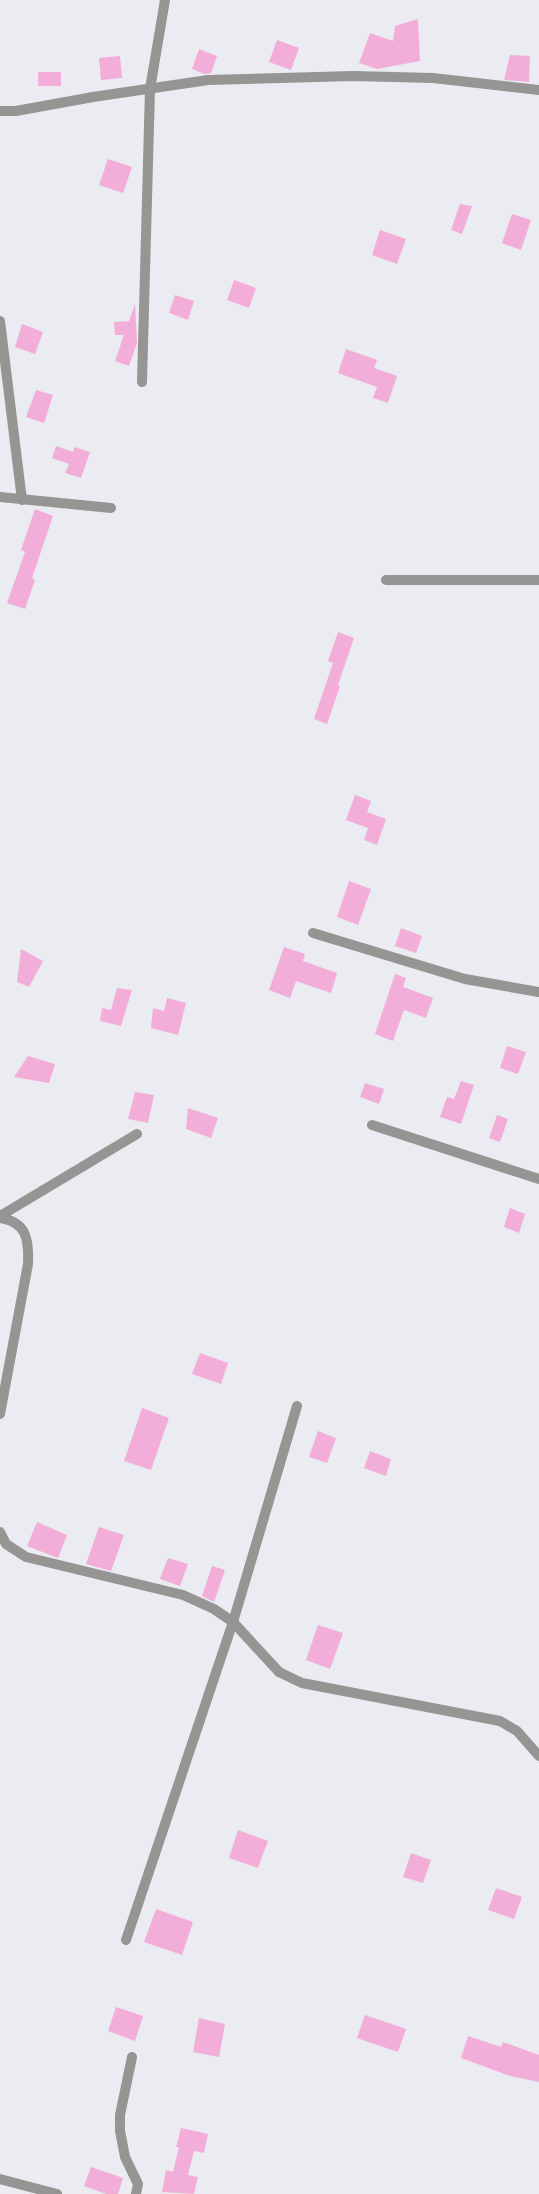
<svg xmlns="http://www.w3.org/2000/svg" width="539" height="2194" viewBox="0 0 539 2194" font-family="Raleway,sans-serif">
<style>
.building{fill:#f2add8}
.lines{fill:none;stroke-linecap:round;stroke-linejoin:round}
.minor{stroke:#969593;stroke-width:10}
</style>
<rect width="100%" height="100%" fill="#eaecf1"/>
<g class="building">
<path d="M 418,19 L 420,61 L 377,69 L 359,63 L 370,33 L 393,41 L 395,26 Z"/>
<path d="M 277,40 L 299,48 L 291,70 L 269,62 Z"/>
<path d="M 199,49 L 217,56 L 211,73 L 205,74 L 192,69 Z"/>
<path d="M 510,55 L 530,56 L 529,82 L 504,80 Z"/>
<path d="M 120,56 L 122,78 L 101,80 L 99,58 Z"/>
<rect x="38" y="72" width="23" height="14"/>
<path d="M 108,159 L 132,167 L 123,193 L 99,185 Z"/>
<path d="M 460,204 L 472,206 L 462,234 L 451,230 Z"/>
<path d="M 512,214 L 531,220 L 521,250 L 502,243 Z"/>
<path d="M 380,230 L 406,239 L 397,264 L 372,255 Z"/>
<path d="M 234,280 L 256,288 L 249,308 L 227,300 Z"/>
<path d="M 175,295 L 194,301 L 188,320 L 169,313 Z"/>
<path d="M 135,304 L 137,343 L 129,366 L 115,361 L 124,335 L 115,335 L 114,322 L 129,321 Z"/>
<path d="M 22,324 L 43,332 L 35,354 L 15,347 Z"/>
<path d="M 346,349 L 377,360 L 374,368 L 397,376 L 388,403 L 373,398 L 377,387 L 338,373 Z"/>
<path d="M 36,390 L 53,395 L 44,423 L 26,417 Z"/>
<path d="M 56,446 L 73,452 L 74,447 L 90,452 L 81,478 L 65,473 L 69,464 L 52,458 Z"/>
<path d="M 35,509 L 53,516 L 32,578 L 35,580 L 25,609 L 7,603 L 25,552 L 21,550 Z"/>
<path d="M 338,632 L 354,638 L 338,685 L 340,686 L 327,724 L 314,719 L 333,663 L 328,661 Z"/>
<path d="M 355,795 L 371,801 L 367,812 L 386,819 L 377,845 L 364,840 L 368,828 L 346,820 Z"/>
<path d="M 349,881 L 371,889 L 358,925 L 337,917 Z"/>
<path d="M 401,928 L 422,936 L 416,953 L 395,946 Z"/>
<path d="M 284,947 L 305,954 L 303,961 L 337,973 L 331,993 L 296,981 L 290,998 L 269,990 Z"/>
<path d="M 21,949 L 43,961 L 29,987 L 17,982 Z"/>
<path d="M 395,974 L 406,978 L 403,987 L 433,998 L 426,1018 L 404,1010 L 393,1041 L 375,1034 Z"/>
<path d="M 117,988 L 132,990 L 121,1026 L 100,1021 L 102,1008 L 111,1010 Z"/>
<path d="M 167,998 L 186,1003 L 178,1035 L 151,1028 L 153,1008 L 164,1011 Z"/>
<path d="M 507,1046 L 526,1052 L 518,1074 L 500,1068 Z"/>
<path d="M 28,1056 L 55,1064 L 49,1083 L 14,1077 Z"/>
<path d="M 461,1081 L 474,1085 L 461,1124 L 440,1117 L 447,1097 L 454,1099 Z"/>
<path d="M 365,1083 L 384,1089 L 379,1104 L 360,1097 Z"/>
<path d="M 135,1092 L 154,1095 L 148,1123 L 128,1119 Z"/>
<path d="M 188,1108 L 218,1118 L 211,1138 L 186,1129 Z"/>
<path d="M 497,1115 L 508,1119 L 500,1142 L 489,1138 Z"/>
<path d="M 510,1208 L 525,1214 L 519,1233 L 504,1227 Z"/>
<path d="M 200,1353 L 228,1363 L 221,1384 L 192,1374 Z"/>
<path d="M 142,1408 L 169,1418 L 151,1470 L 124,1461 Z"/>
<path d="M 318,1431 L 336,1438 L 327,1463 L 309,1457 Z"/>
<path d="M 370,1451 L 391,1459 L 386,1476 L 364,1468 Z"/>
<path d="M 37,1522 L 67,1535 L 58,1558 L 27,1546 Z"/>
<path d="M 99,1527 L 124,1535 L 111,1571 L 86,1564 Z"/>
<path d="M 168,1558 L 188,1564 L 180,1586 L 160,1579 Z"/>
<path d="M 212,1566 L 225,1570 L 214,1602 L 202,1596 Z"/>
<path d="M 318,1625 L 343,1633 L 330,1669 L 306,1660 Z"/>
<path d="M 238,1830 L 268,1841 L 258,1868 L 229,1858 Z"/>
<path d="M 411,1853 L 431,1860 L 423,1883 L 403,1877 Z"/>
<path d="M 496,1888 L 522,1897 L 514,1919 L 488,1910 Z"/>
<path d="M 156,1909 L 193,1922 L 182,1955 L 144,1942 Z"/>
<path d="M 116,2007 L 143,2016 L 135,2041 L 108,2031 Z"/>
<path d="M 365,2015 L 406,2029 L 398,2052 L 357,2038 Z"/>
<path d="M 199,2018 L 225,2024 L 219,2057 L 193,2052 Z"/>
<path d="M 468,2036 L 501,2047 L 503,2042 L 539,2055 L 539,2082 L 510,2076 L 461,2058 Z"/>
<path d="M 181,2128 L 208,2134 L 204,2153 L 194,2151 L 188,2175 L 198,2177 L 194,2194 L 162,2192 L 166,2170 L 173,2172 L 179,2147 L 176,2147 Z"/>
<path d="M 91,2167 L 123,2178 L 118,2194 L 106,2194 L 84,2186 Z"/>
</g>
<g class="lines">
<g class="minor">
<path d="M 0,111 L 16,111 L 93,97 L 208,80 L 353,76 L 433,78 L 539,90"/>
<path d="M 0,321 L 22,500"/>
<path d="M 142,382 L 150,89 L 165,0"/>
<path d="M 0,497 L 111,508"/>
<path d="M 386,580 L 539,580"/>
<path d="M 313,933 L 465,979 L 539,992"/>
<path d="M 372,1125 L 539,1179"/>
<path d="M 0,1216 L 137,1134"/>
<path d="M 0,1218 C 27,1222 29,1240 28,1264 L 0,1414"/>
<path d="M 0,1532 L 6,1544 L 26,1557 L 183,1595 L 214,1609 L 233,1622 L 279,1672 L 302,1683 L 500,1721 L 517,1731 L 539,1756"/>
<path d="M 126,1940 L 233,1622 L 297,1406"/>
<path d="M 132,2057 L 120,2115 L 120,2131 L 125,2157 L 138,2184 L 136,2194"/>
<path d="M 0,2179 L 57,2194"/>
</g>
</g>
</svg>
